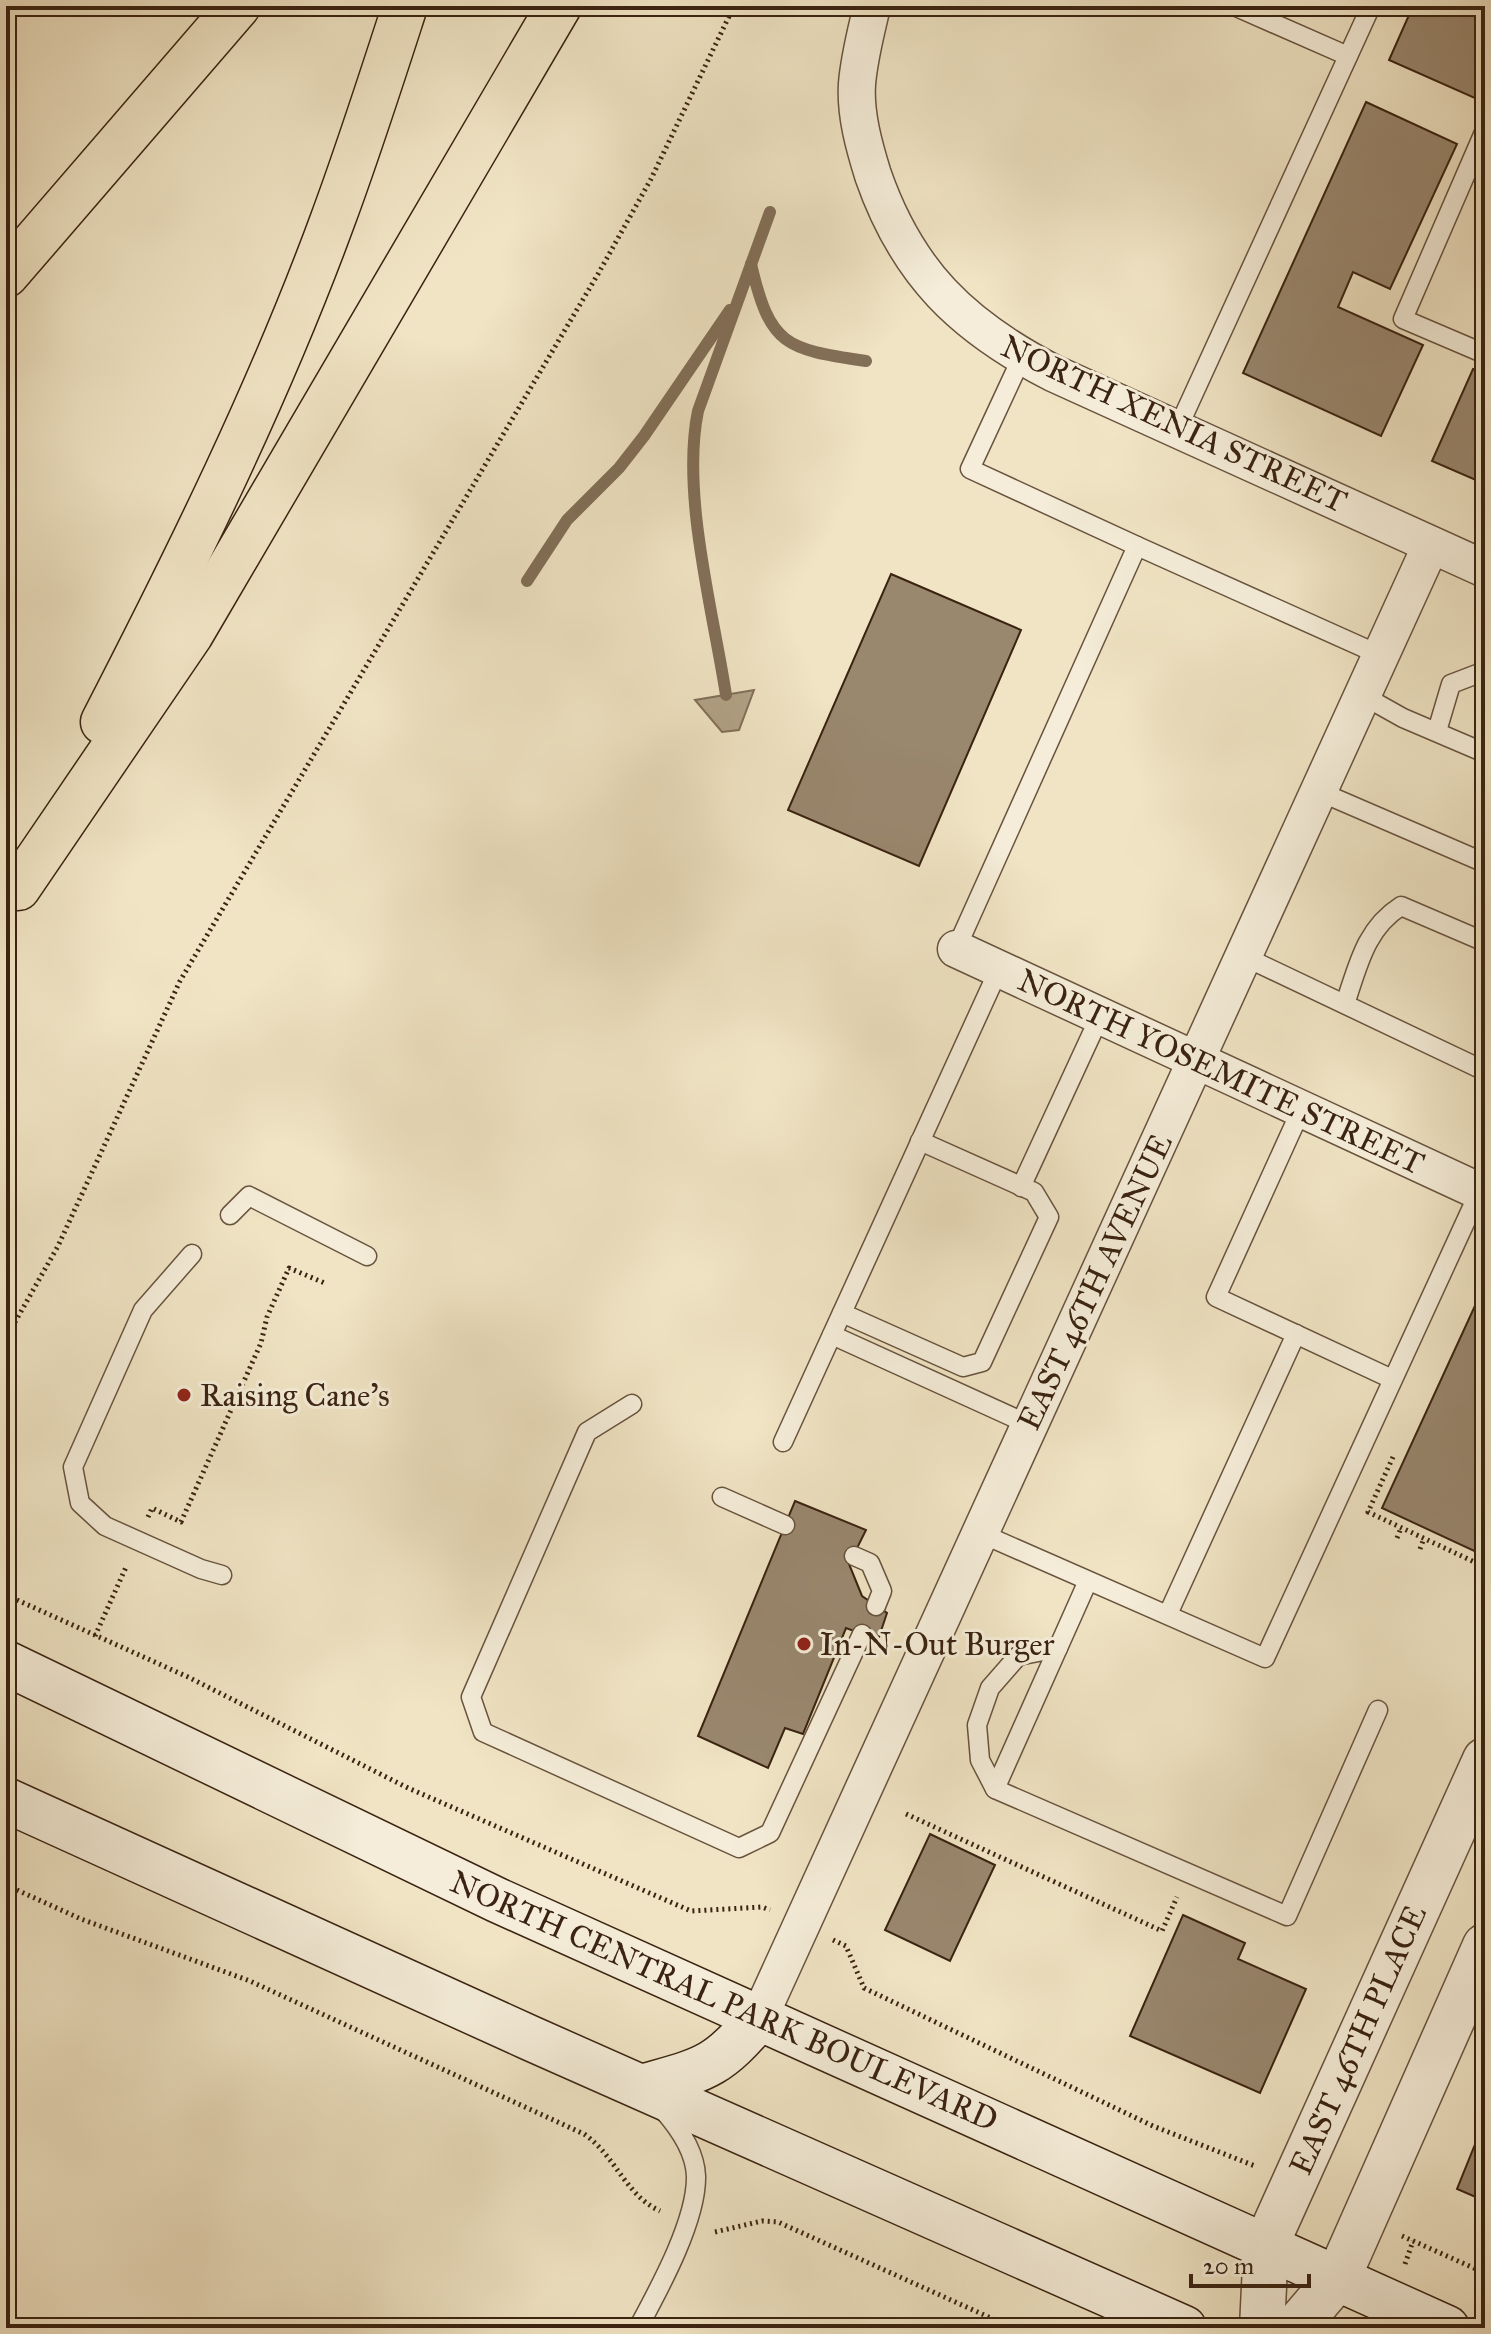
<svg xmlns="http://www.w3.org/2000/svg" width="1491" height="2334" viewBox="0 0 1491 2334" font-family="'IM FELL Great Primer',serif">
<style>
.water{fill:#b2a287;stroke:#826f58;stroke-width:2}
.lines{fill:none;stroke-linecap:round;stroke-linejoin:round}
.stream{stroke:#826f58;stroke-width:12}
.building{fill:#99876e;stroke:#3a2311;stroke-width:2}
.service-casing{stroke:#68533e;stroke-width:21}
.minor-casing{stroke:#68533e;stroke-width:39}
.tertiary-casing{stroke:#68533e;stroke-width:47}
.secondary-casing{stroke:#3a2311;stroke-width:47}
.motorway-casing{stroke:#3a2311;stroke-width:47}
.path{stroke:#3a2311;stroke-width:5;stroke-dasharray:2 4;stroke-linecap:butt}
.service{stroke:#f5edd9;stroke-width:18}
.minor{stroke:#f5edd9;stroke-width:36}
.tertiary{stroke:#f5edd9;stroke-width:44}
.secondary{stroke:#f5edd9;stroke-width:44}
.motorway{stroke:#f0e4c4;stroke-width:44}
.poi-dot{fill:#8f2418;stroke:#f5edd9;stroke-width:3}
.labels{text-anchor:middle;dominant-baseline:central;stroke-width:6;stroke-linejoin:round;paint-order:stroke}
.street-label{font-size:32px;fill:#3a2311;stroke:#f5edd9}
.poi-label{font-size:32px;fill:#3a2311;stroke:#f5edd9;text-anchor:start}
</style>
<rect width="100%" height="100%" fill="#f0e4c4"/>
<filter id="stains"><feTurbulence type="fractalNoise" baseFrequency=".0025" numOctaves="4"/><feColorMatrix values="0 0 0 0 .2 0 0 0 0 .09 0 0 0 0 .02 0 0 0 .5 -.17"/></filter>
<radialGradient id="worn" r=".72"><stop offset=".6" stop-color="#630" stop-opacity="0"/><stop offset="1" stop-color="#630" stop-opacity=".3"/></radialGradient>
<path class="water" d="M 754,690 L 739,730 L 722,732 L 695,700 Z"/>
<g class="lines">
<g class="stream">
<path d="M 751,264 C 770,346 785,349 866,361"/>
<path d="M 527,581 L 567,520 L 619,468 L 644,436 L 730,310"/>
<path d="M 726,695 C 713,611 681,493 698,411 L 770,212"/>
</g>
</g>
<g class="building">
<path d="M 1413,6 L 1485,6 L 1485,81 L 1477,99 L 1389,60 Z"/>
<path d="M 1366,102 L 1457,144 L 1390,289 L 1353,272 L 1338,307 L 1423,345 L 1381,436 L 1243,373 Z"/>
<path d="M 1473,369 L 1485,374 L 1485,484 L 1432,461 Z"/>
<path d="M 891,574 L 1021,630 L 919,866 L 788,810 Z"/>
<path d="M 1485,1284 L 1485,1556 L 1382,1508 Z"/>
<path d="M 795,1501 L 866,1530 L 849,1564 L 862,1596 L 887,1613 L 878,1640 L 846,1628 L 803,1734 L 785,1728 L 768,1768 L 698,1736 Z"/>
<path d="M 930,1834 L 995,1865 L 950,1961 L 885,1930 Z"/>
<path d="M 1183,1915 L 1245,1943 L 1238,1959 L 1306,1989 L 1260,2093 L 1130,2036 Z"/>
<path d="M 1485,2134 L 1485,2201 L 1457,2189 L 1478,2137 L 1483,2139 Z"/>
</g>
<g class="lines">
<defs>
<g id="service">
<path d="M 1234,6 L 1348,56"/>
<path d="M 1485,130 L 1403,319 L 1485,354"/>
<path d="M 1022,357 L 970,469 L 1137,546"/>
<path d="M 1177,430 L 1371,6"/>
<path d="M 1362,695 L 1403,718 L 1485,753"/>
<path d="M 1437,731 L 1451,684 L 1485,671"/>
<path d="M 1318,791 L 1485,863"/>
<path d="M 956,949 L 1137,546 L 1380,655"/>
<path d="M 1243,956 L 1485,1071"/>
<path d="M 1345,1004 C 1358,966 1365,929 1401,906 L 1485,942"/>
<path d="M 1301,1110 L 1216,1297 L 1392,1379"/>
<path d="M 1021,1187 L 1100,1016"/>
<path d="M 230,1215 L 249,1196 L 367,1256"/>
<path d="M 192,1254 L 143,1310 L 73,1467 L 80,1503 L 105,1526 L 201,1569 L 222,1575"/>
<path d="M 842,1313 L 963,1367 L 982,1362 L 1049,1217 L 1034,1192 L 920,1141"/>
<path d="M 832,1335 L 1030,1425"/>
<path d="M 632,1404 L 587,1432 L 471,1697 L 483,1732 L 739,1848 L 770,1833 L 862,1634"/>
<path d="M 783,1442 L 999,969"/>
<path d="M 722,1497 L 785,1525"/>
<path d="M 980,1533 L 1265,1658 L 1481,1188"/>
<path d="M 854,1556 L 870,1563 L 882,1591 L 876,1606"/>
<path d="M 1087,1583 L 995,1789 L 1287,1916 L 1378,1710"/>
<path d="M 1168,1614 L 1296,1334"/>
<path d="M 995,1789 L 980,1760 L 977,1725 L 990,1688 L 1018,1656 L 1058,1648"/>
<path d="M 638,2328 C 659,2289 697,2220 696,2176 C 695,2151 679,2128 663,2110"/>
</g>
<g id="minor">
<path d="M 872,6 C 866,32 859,58 857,84 C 855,114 864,146 873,175 C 907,273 962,326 1053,373 L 1485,569"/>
<path d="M 956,949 L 1485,1194"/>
<path d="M 759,2018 L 1431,545"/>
</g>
<g id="tertiary">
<path d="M 1262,2328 L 1266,2245 L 1485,1760"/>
<path d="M 1295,2328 L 1338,2278 L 1485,1946"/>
</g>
<g id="secondary">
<path d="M 6,1663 L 497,1900 L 1447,2328"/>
<path d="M 6,1800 L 530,2038 L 1184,2328"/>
<path d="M 642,2087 C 704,2069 716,2069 759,2018"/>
</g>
<g id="motorway">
<path d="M 6,275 L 238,6"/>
<path d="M 103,722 C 187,559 270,391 333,219 C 359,149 382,77 405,6"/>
<path d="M 18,888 L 191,634 L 559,6"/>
</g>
</defs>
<use href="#service" class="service-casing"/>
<use href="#minor" class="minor-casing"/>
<use href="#tertiary" class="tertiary-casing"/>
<use href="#secondary" class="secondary-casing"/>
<use href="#motorway" class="motorway-casing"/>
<g class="path">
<path d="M 6,1338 L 58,1246 L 180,981 L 598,274 L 651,179 L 734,6"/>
<path d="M 1393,1457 L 1368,1512 L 1485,1567"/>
<path d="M 148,1517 L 152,1508 L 181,1522 L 261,1343 L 267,1317 L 289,1268 L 327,1284"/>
<path d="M 1397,1538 L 1401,1528"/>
<path d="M 1420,1549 L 1424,1538"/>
<path d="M 1485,1594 L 1478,1609 L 1485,1613"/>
<path d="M 6,1595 L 188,1677 L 408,1788 L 691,1911 L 762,1907 L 770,1910"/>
<path d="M 95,1636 L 127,1565"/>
<path d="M 906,1814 L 1162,1931 L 1177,1897"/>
<path d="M 6,1885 L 81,1919 L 250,1981 L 584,2134 C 616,2156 625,2195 660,2211"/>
<path d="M 833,1940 L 846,1946 L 864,1988 L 1153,2126 L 1255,2166"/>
<path d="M 715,2232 L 762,2221 L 778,2222 L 1013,2328"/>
<path d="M 1402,2236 L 1485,2273"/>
<path d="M 1405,2264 L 1413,2241"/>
</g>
<use href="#service" class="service"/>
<use href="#minor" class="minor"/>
<use href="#tertiary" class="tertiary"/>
<use href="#secondary" class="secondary"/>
<use href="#motorway" class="motorway"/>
</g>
<g class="poi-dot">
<circle cx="184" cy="1395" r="8"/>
<circle cx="804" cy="1644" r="8"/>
</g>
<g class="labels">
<g class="street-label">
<text transform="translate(1174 424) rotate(25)">NORTH XENIA STREET</text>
<text transform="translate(1221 1072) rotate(25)">NORTH YOSEMITE STREET</text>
<text transform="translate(1095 1282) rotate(-65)">EAST 46TH AVENUE</text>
<text transform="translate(724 2001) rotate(24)">NORTH CENTRAL PARK BOULEVARD</text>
<text transform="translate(1358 2040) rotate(-66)">EAST 46TH PLACE</text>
</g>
<g class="poi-label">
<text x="200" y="1395">Raising Cane's</text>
<text x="820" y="1644">In-N-Out Burger</text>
</g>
</g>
<rect width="1491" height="2334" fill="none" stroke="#f0e4c4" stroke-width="32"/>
<rect x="8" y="8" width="1475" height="2318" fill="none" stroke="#3a2311" stroke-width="4"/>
<rect x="16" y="16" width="1459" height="2302" fill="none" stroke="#3a2311" stroke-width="2"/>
<path d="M1191 2274v12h118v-12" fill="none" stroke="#3a2311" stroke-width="4"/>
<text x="1203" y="2274" font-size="24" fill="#3a2311" stroke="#f5edd9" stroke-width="6" paint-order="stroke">20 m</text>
<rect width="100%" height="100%" filter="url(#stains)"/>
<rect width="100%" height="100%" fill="url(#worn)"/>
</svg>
